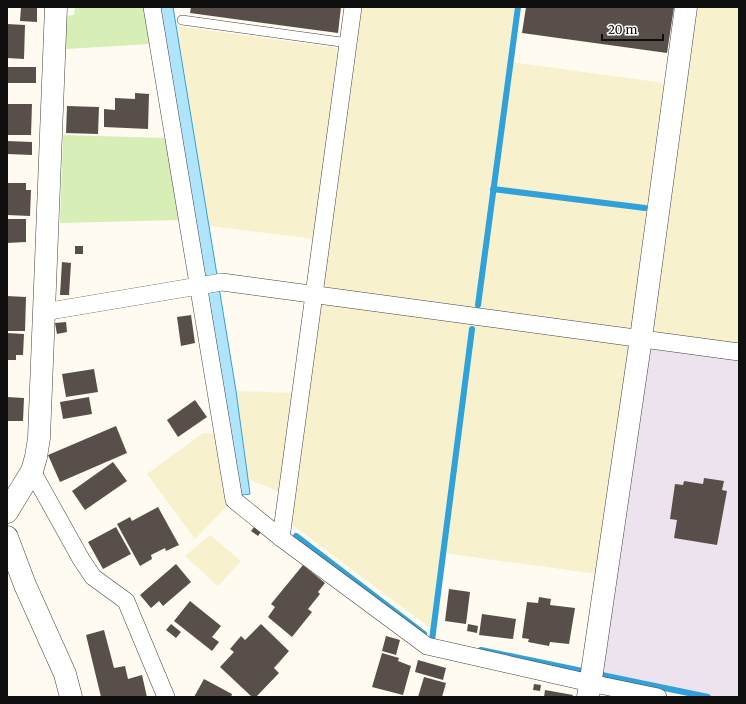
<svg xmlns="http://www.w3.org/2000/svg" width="746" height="704" viewBox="0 0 746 704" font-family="Merriweather,serif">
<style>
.industrial{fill:#ece3ee}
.farmland{fill:#f8f1ce}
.green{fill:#d7eeb6}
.water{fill:#b0e4fb;stroke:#30a1d9}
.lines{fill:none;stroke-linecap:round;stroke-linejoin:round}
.stream{stroke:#30a1d9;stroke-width:6}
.building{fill:#594f4a}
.service-casing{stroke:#424242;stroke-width:10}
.minor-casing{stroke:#424242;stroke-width:18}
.tertiary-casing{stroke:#424242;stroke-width:23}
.service{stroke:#fff;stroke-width:9}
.minor{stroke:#fff;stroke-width:17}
.tertiary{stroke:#fff;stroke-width:22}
</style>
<rect width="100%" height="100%" fill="#fffbf1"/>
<path class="industrial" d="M 648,347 L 739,359 L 739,697 L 708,697 L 603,675 Z"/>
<g class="farmland">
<path d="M 359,7 L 518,7 L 511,62 L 664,83 L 631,329 L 325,291 L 321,285 Z"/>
<path d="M 696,7 L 739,7 L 739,345 L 658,334 L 653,327 Z"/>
<path d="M 177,26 L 338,48 L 314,239 L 209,226 Z"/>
<path d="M 325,303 L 624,342 L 630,346 L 597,574 L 443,553 L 433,630 L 291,524 L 317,306 Z"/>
<path d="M 236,391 L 294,393 L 280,492 L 248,479 Z"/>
<path d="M 203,433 L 216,433 L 229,504 L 195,539 L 147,474 Z"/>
<path d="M 210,535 L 241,561 L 218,586 L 185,556 Z"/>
</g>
<g class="green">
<path d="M 75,7 L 145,7 L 150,44 L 66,49 L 65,16 L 74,15 Z"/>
<path d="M 63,135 L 166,138 L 181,220 L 60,223 Z"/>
</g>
<path class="water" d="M 160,7 L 173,7 L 236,391 L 250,494 L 241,495 Z"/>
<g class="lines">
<g class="stream">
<path d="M 493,189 L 645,208"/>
<path d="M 478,305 L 518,7"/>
<path d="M 296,536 L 424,634"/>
<path d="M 432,640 L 472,329"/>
<path d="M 481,650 L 708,697"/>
</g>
</g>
<g class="building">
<path d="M 21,7 L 37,7 L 37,22 L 20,21 Z"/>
<path d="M 191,7 L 341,7 L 338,33 L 190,13 Z"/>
<path d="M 526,7 L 674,7 L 667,53 L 522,33 Z"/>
<path d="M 7,24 L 25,25 L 24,59 L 7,58 Z"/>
<rect x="7" y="67" width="29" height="16"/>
<path d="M 135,93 L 149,94 L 148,129 L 104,127 L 104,109 L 115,110 L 115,98 L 135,99 Z"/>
<path d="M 7,104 L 32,104 L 31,135 L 7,135 Z"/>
<path d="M 67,106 L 99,107 L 98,134 L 66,133 Z"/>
<path d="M 7,141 L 32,142 L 32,155 L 7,154 Z"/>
<path d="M 7,183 L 26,183 L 26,190 L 31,190 L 30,216 L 7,215 Z"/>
<path d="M 7,219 L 26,219 L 26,242 L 7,243 Z"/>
<rect x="75" y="246" width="8" height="8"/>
<path d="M 62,262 L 71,263 L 69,295 L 60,295 Z"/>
<path d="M 7,296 L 26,297 L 25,331 L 7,331 Z"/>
<path d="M 191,315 L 195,343 L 181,346 L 177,317 Z"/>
<path d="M 66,322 L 67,332 L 57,334 L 55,323 Z"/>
<path d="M 7,333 L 24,334 L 23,355 L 16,355 L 16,360 L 7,360 Z"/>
<path d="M 94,369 L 98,392 L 66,397 L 62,374 Z"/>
<path d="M 7,397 L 24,398 L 23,421 L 7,421 Z"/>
<path d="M 89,397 L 92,414 L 63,419 L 60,402 Z"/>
<path d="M 195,400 L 207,417 L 178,437 L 167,420 Z"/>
<path d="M 116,426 L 127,453 L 60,482 L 48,455 Z"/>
<path d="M 113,462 L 127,481 L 85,510 L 72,491 Z"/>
<path d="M 704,478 L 724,481 L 722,490 L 727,491 L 717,545 L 674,538 L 677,520 L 670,519 L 675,484 L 683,485 L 684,481 L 703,484 Z"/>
<path d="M 158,507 L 179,545 L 166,551 L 165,548 L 151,555 L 152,559 L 140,566 L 117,524 L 130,517 L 132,521 Z"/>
<path d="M 255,526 L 261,532 L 258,536 L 251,531 Z"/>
<path d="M 116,527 L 131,554 L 103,569 L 88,542 Z"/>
<path d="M 176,564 L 191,582 L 163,606 L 159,601 L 151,608 L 140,595 Z"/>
<path d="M 303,565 L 325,583 L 318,592 L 320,594 L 308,609 L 312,612 L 292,637 L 268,617 L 275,607 L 271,604 Z"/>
<path d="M 449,589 L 470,592 L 466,624 L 445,621 Z"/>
<path d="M 539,597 L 551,599 L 550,605 L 575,608 L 569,644 L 550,642 L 549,646 L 528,642 L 529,639 L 522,638 L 527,602 L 538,603 Z"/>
<path d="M 190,601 L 221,626 L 212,637 L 219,642 L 212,651 L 174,621 Z"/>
<path d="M 482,614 L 516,619 L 513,639 L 479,635 Z"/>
<path d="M 171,624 L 181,632 L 176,638 L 166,630 Z"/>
<path d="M 261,624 L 289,651 L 274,668 L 279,673 L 256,697 L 252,697 L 220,667 L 234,652 L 230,649 L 241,636 L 245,640 Z"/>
<path d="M 468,624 L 478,626 L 477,633 L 467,631 Z"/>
<path d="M 104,630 L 114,668 L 125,666 L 128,679 L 142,675 L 147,697 L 101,697 L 86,635 Z"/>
<path d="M 386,636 L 400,640 L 396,655 L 382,651 Z"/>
<path d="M 382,653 L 399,658 L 398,661 L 411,666 L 403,695 L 372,687 Z"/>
<path d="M 418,660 L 446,668 L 443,680 L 415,672 Z"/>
<path d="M 424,677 L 446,683 L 442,697 L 418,697 Z"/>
<path d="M 204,679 L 232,694 L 231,697 L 194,697 Z"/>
<path d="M 534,684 L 541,685 L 540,691 L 533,690 Z"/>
<path d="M 545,690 L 573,695 L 572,697 L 544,697 Z"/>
</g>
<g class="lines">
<defs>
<path id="service" d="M 182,20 L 348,43"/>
<g id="minor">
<path d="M 152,7 L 234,500 L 281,538 L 427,646 L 590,683 L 658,697"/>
<path d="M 44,312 L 222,282 L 739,352"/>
<path d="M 32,471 L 81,559 L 93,577 L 126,601 L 166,697"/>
<path d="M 281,538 L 353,7"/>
</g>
<g id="tertiary">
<path d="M 7,512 L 32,471 L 36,457 L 39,438 L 56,7"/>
<path d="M 7,537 L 25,585 L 65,674 L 71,697"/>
<path d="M 588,697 L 591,679 L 641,338 L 686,7"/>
</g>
</defs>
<use href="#service" class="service-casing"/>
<use href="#minor" class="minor-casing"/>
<use href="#tertiary" class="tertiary-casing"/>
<use href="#service" class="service"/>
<use href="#minor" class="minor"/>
<use href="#tertiary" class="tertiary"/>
</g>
<rect width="746" height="704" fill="none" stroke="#0f0f0f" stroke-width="16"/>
<path d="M602 34v6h61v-6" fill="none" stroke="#0f0f0f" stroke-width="2"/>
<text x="608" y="34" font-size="12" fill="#0f0f0f" stroke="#ffffff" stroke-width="3" paint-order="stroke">20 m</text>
</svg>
